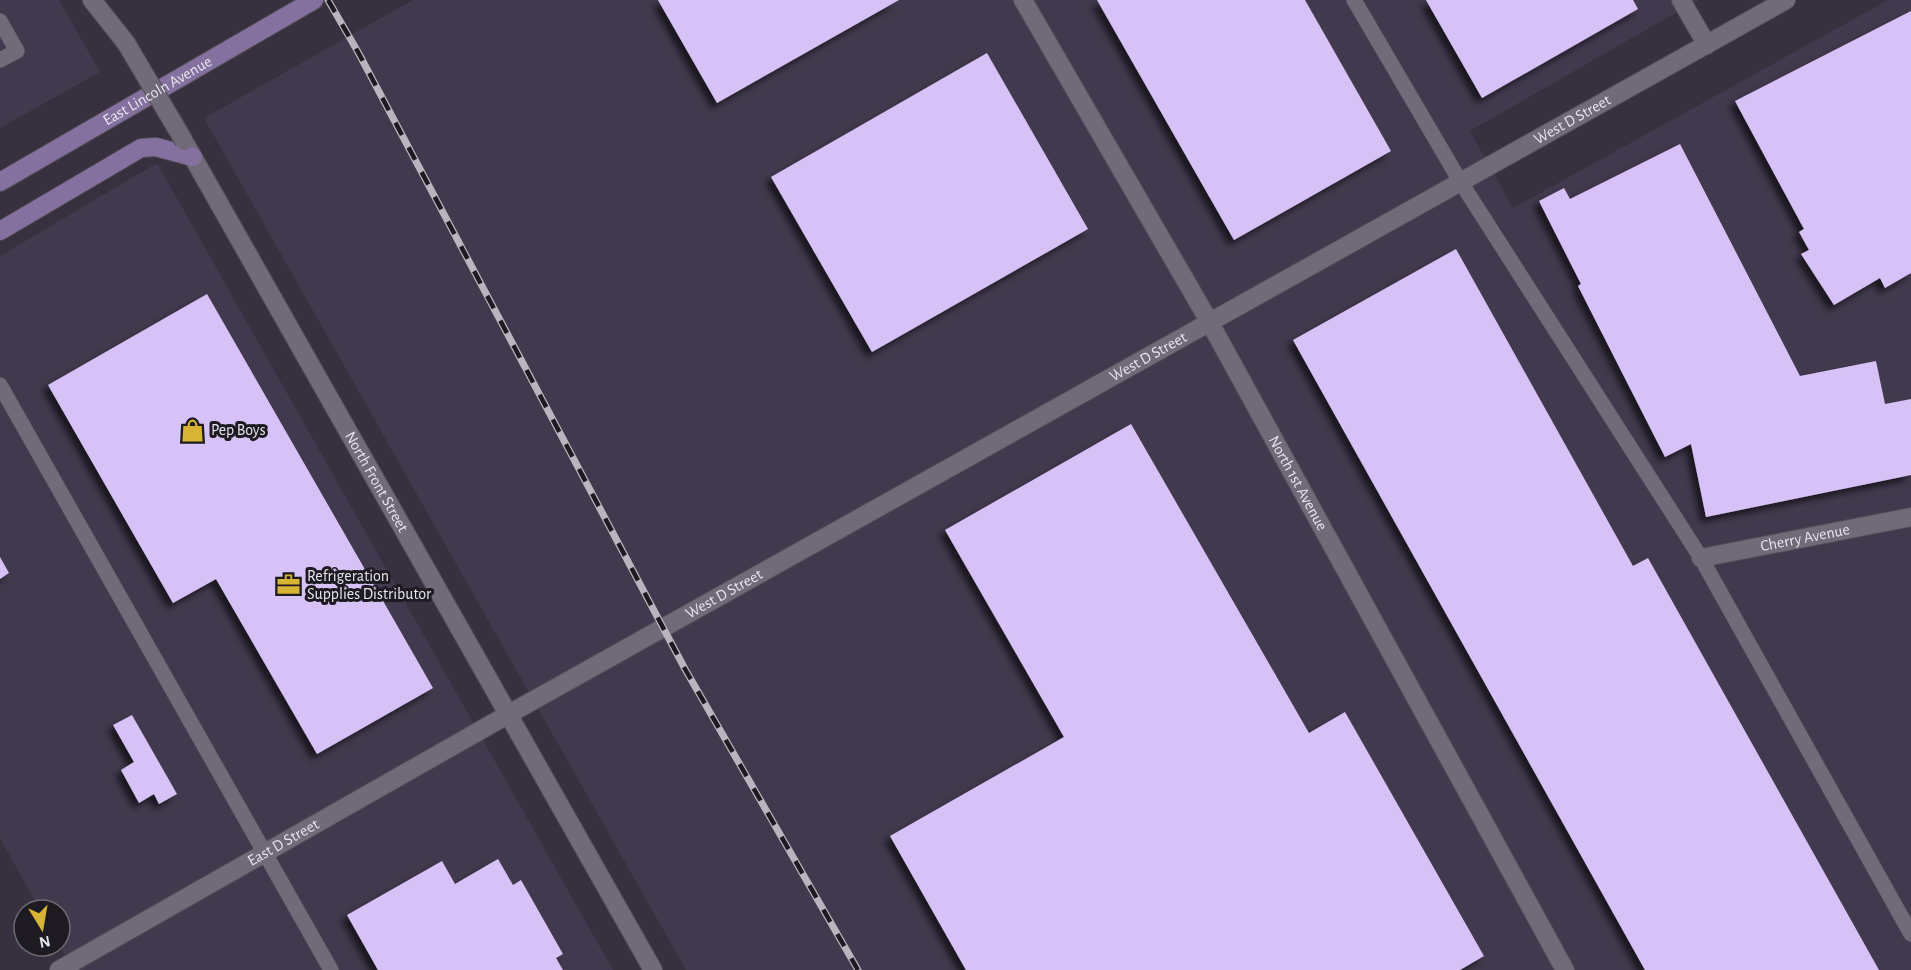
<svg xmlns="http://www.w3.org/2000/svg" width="1911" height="970" viewBox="0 0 1911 970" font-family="'Alegreya Sans',sans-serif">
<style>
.built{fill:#41394d}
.building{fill:#d7c2f7;filter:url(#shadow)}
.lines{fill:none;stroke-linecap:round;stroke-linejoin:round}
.lane-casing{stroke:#534e59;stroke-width:16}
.street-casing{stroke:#534e59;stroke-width:20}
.secondary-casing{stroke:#534e59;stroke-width:20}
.lane{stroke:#706a79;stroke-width:15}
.street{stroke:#706a79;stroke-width:18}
.secondary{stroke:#85719f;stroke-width:18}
.rail-casing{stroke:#b9b5bf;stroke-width:7}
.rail{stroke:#1d1b21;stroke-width:4.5;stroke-dasharray:14;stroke-linecap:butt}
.street-bridge-casing{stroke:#534e59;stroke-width:20;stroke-linecap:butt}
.street-bridge{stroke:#706a79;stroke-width:18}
.labels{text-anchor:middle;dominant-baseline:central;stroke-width:6;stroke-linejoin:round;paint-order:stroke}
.street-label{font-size:16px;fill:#e8e5ee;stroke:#1d1b21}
.poi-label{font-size:16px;fill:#e8e5ee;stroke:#1d1b21;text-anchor:start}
</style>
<defs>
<filter id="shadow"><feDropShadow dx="-5.5" dy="5.5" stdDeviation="3" flood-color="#0009"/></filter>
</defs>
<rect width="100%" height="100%" fill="#37313f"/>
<g class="built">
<path d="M 0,0 L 59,0 L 100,72 L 0,128 Z"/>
<path d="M 413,0 L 1698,0 L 1470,131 L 1513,208 L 1888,0 L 1911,0 L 1911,970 L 686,970 L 204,118 Z"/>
<path d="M 157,163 L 613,970 L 73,970 L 60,946 L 60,910 L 40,910 L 0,838 L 0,256 Z"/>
</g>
<g class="building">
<path d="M 658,0 L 899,0 L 717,103 Z"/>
<path d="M 1097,0 L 1305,0 L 1391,151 L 1234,240 Z"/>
<path d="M 1426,0 L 1633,0 L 1638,9 L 1482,98 Z"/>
<path d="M 1911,11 L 1911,273 L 1885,288 L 1880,278 L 1834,305 L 1801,254 L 1809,250 L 1799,232 L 1804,229 L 1735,101 Z"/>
<path d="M 987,53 L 1088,229 L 872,352 L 771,177 Z"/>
<path d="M 1680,144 L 1800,376 L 1876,361 L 1885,404 L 1911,399 L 1911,475 L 1706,517 L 1691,444 L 1665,457 L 1578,286 L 1581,284 L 1539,201 L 1564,188 L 1570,199 Z"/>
<path d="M 1456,249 L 1633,566 L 1648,558 L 1879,970 L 1645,970 L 1293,340 Z"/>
<path d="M 207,294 L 433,688 L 317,754 L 216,579 L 173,603 L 48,385 Z"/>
<path d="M 1131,424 L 1309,733 L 1345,712 L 1484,956 L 1460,970 L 966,970 L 890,836 L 1064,737 L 945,530 Z"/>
<path d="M 0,557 L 9,573 L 0,579 Z"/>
<path d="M 132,715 L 177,794 L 159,804 L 154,794 L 139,803 L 121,770 L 134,762 L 113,725 Z"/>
<path d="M 498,859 L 513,885 L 521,880 L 563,954 L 556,958 L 563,970 L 378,970 L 347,915 L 442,861 L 455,884 Z"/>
</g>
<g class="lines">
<defs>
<g id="lane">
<path d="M 1354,0 L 1460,181 L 1701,558 L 1911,934"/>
<path d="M 0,21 L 17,51 L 0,60"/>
<path d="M 0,385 L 331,970"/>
</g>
<g id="street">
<path d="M 92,0 L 126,43"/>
<path id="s1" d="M 1023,0 L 1209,321 L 1565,970"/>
<path d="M 1681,0 L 1707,45"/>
<path id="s2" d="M 186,145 L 653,970"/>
<path id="s3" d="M 1701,558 L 1911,517"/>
<path id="s4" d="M 59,970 L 509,714 L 1786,0"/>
</g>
<g id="secondary">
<path id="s5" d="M 0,182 L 314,0"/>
<path d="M 0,231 L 141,148 L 156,147 L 193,157"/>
</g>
</defs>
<use href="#lane" class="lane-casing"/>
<use href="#street" class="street-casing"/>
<use href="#secondary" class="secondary-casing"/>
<use href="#lane" class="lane"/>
<use href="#street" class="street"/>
<use href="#secondary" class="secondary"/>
<defs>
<path id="rail" d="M 328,0 L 358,52 L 685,669 L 858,970"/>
</defs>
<use href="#rail" class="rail-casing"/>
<use href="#rail" class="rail"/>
<defs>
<path id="street-bridge" d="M 126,43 L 184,141"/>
</defs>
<use href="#street-bridge" class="street-bridge-casing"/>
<use href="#street-bridge" class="street-bridge"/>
</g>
<defs>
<symbol id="shop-bare" viewBox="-9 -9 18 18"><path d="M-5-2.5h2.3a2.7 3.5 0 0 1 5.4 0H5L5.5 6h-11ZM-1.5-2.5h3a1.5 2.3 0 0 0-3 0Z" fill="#d7b434" stroke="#1d1b21" stroke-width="2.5" paint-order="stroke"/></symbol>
<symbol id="office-bare" viewBox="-9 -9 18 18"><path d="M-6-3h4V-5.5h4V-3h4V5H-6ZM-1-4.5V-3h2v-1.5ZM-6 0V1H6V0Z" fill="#d7b434" stroke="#1d1b21" stroke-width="2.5" paint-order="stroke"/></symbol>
</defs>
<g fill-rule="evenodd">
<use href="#shop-bare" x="176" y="414" width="33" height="33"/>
<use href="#office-bare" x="272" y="568" width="33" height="33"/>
</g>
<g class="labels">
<g class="street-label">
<text stroke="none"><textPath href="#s5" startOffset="182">East Lincoln Avenue</textPath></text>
<text stroke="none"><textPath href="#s4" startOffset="1736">West D Street</textPath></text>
<text stroke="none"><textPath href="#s4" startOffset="1250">West D Street</textPath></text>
<text stroke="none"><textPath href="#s2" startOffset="387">North Front Street</textPath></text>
<text stroke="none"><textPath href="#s1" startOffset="556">North 1st Avenue</textPath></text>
<text stroke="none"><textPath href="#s3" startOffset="106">Cherry Avenue</textPath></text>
<text stroke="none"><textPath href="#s4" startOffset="764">West D Street</textPath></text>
<text stroke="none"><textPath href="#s4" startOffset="258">East D Street</textPath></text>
</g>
<g class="poi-label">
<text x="211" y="430">Pep Boys</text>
<text x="307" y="576">Refrigeration<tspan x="307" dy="18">Supplies Distributor</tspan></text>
</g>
</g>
<g transform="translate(42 928) rotate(169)"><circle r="28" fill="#1d1b21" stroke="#6e6c73" stroke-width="1.5"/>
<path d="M0-4.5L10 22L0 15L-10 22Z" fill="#d7b434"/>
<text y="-9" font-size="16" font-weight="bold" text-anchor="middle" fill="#e8e5ee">N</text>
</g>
</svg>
